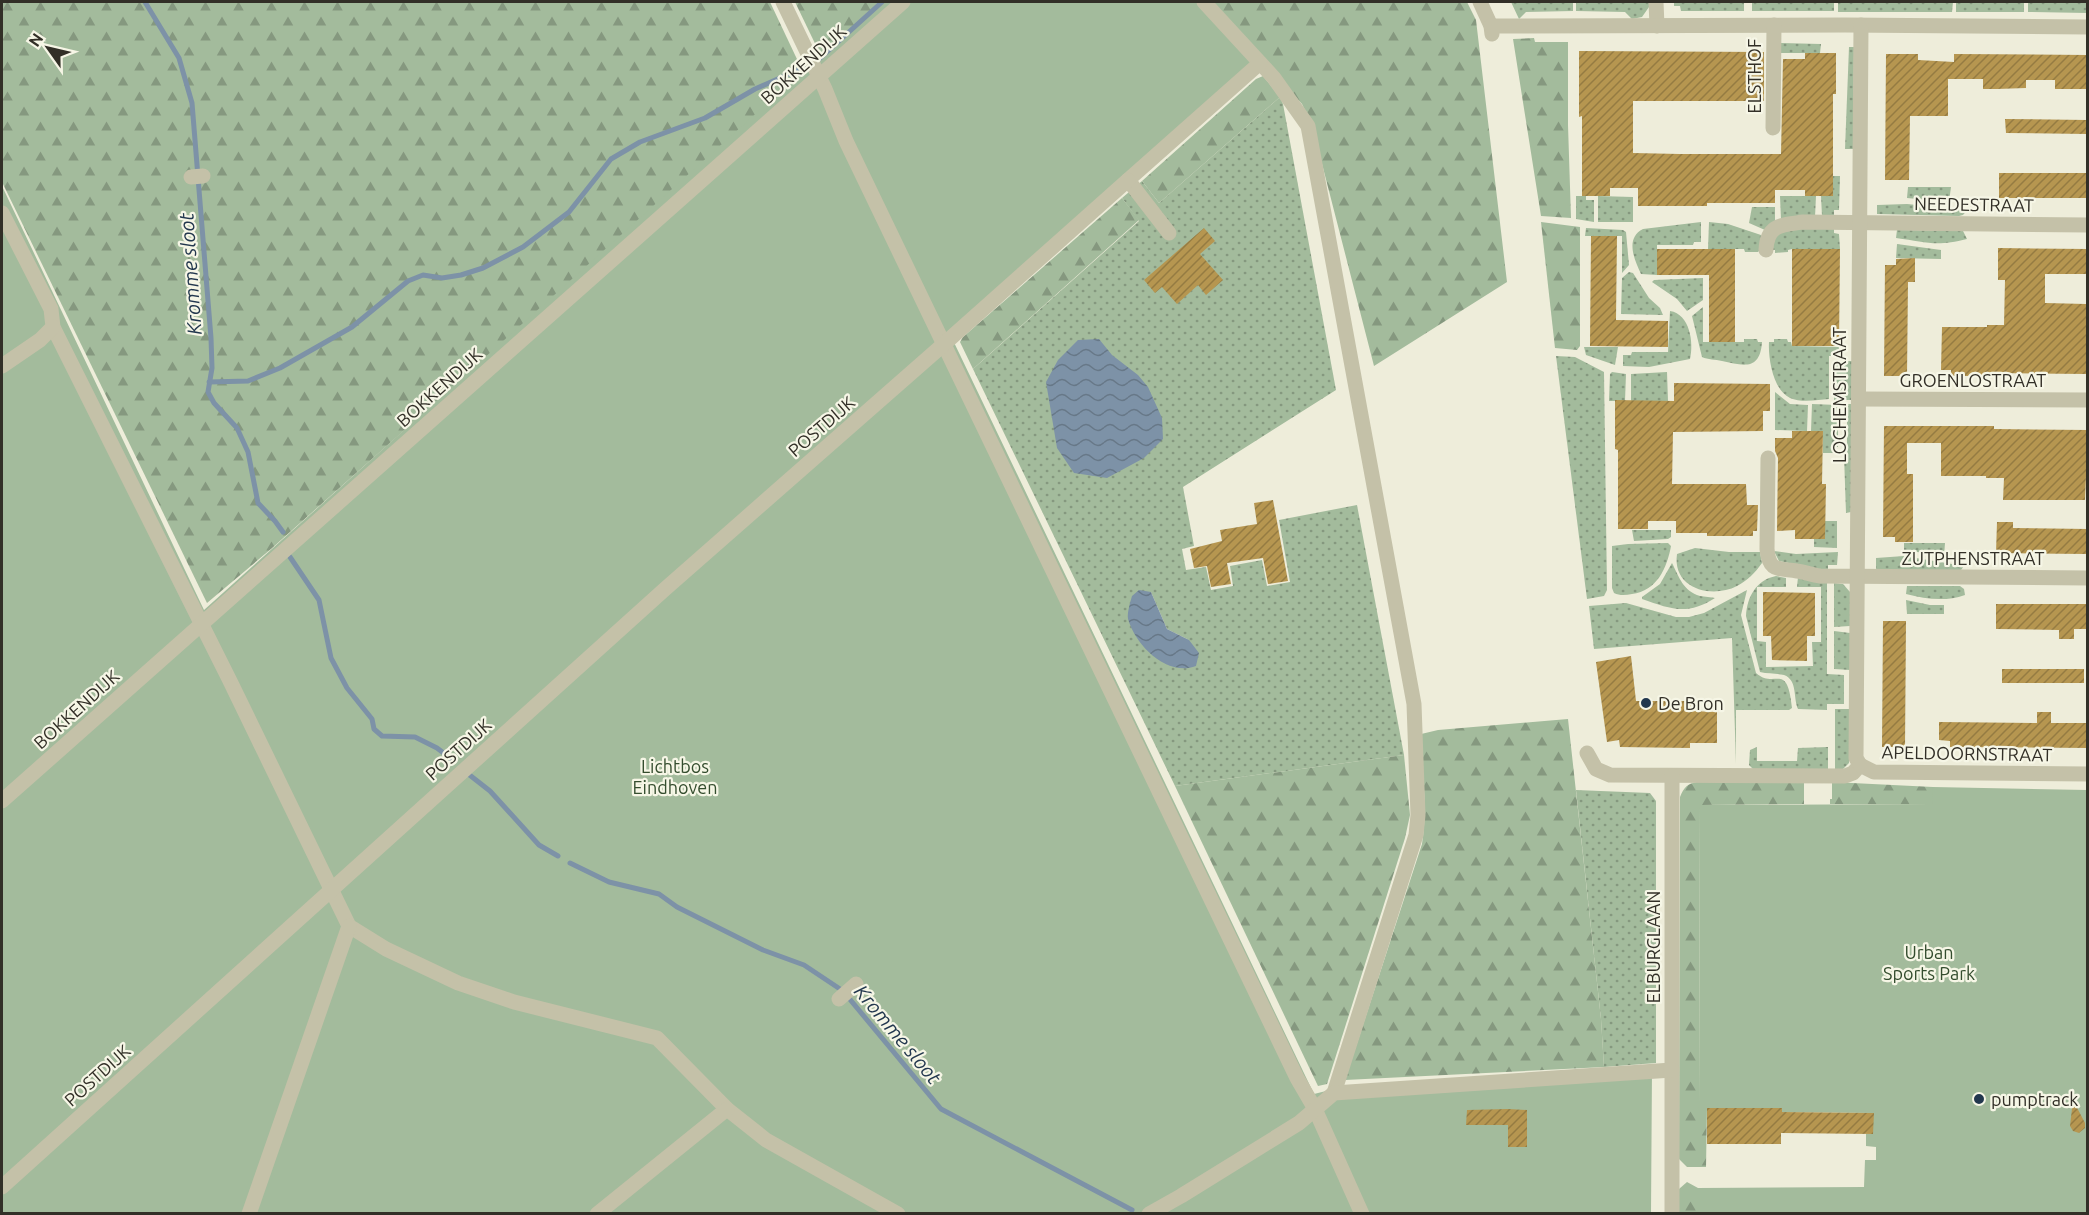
<svg xmlns="http://www.w3.org/2000/svg" width="2089" height="1215" viewBox="0 0 2089 1215" font-family="Ubuntu,sans-serif">
<style>
.grass{fill:url(#grass-dots);fill-rule:evenodd}
.forest{fill:url(#forest-firs)}
.park{fill:#a3bb9c}
.water{fill:url(#water-waves)}
.lines{fill:none;stroke-linecap:round;stroke-linejoin:round}
.stream{stroke:#7d92a7;stroke-width:5}
.building{fill:url(#building-hatch)}
.minor{stroke:#c4c1a8;stroke-width:15}
.poi-dot{fill:#22374e;stroke:#f6f6e6;stroke-width:2}
.labels{text-anchor:middle;dominant-baseline:central;stroke-width:4.5;stroke-linejoin:round;paint-order:stroke}
.street-label{font-size:18px;fill:#322f27;stroke:#f6f6e6}
.poi-label{font-size:18px;fill:#322f27;stroke:#f6f6e6;text-anchor:start}
.park-label{font-size:18px;fill:#344d2e;stroke:#f6f6e6}
.water-label{font-size:20px;font-style:italic;fill:#22374e;stroke:#f6f6e6}
</style>
<defs>
<pattern id="grass-dots" width="8" height="8" patternUnits="userSpaceOnUse" patternTransform="scale(1.5)"><rect width="8" height="8" fill="#a3bb9c"/><path d="M2 2h.1M6 6h.1" fill="none" stroke="#85987f" stroke-width="1.8" stroke-linecap="round"/></pattern>
<pattern id="forest-firs" width="22" height="20" patternUnits="userSpaceOnUse" patternTransform="scale(1.5)"><rect width="22" height="20" fill="#a3bb9c"/><path d="M5 1l3.5 6h-7zM16 11l3.5 6h-7z" fill="#85987f"/></pattern>
<pattern id="water-waves" width="16" height="10" patternUnits="userSpaceOnUse" patternTransform="scale(1.5)"><rect width="16" height="10" fill="#7d92a7"/><path d="M0 5q4-4 8 0t8 0" fill="none" stroke="#677888"/></pattern>
<pattern id="building-hatch" width="6" height="6" patternUnits="userSpaceOnUse" patternTransform="scale(1.5)"><rect width="6" height="6" fill="#b69650"/><path d="M-1 1l2-2M0 6l6-6M5 7l2-2" fill="none" stroke="#957b42"/></pattern>
</defs>
<rect width="100%" height="100%" fill="#eeedda"/>
<g class="grass">
<path d="M 1511,2 L 1573,2 L 1573,11 L 1526,12 L 1519,19 Z"/>
<path d="M 1576,2 L 1649,2 L 1649,7 L 1642,17 L 1632,19 L 1625,12 L 1576,11 Z"/>
<path d="M 1674,2 L 1744,2 L 1744,11 L 1681,11 L 1680,6 L 1674,6 Z"/>
<rect x="1752" y="2" width="82" height="9"/>
<path d="M 1838,2 L 1953,2 L 1952,12 L 1838,12 Z"/>
<rect x="1956" y="2" width="68" height="10"/>
<path d="M 2028,2 L 2087,2 L 2087,13 L 2028,12 Z"/>
<path d="M 1781,43 L 1821,44 L 1820,53 L 1781,53 Z"/>
<path d="M 1849,47 L 1854,47 L 1853,149 L 1845,149 Z"/>
<path d="M 1280,97 L 1283,104 L 1336,390 L 1183,487 L 1194,546 L 1182,549 L 1186,570 L 1206,567 L 1211,590 L 1233,586 L 1230,566 L 1262,560 L 1267,586 L 1290,582 L 1279,520 L 1357,505 L 1404,755 L 1175,786 L 973,369 L 1139,221 L 1122,198 L 1142,181 L 1159,203 ZM 1151,592 L 1167,629 L 1189,640 L 1128,618 Z"/>
<path d="M 1833,176 L 1840,176 L 1839,210 L 1834,210 L 1834,216 L 1822,216 L 1821,196 L 1832,196 Z"/>
<path d="M 1908,187 L 1951,187 L 1949,202 L 1907,198 Z"/>
<path d="M 1576,196 L 1586,196 L 1586,200 L 1594,200 L 1594,222 L 1576,219 Z"/>
<path d="M 1598,196 L 1633,197 L 1633,222 L 1598,222 Z"/>
<path d="M 1780,196 L 1816,196 L 1815,217 L 1781,220 Z"/>
<path d="M 1907,204 L 1967,210 L 1963,215 L 1959,216 L 1877,214 L 1877,205 Z"/>
<path d="M 1752,207 L 1775,207 L 1775,221 L 1765,230 L 1749,223 Z"/>
<path d="M 1701,222 L 1701,242 L 1694,242 L 1693,245 L 1657,245 L 1657,275 L 1641,274 C 1634,259 1625,238 1643,229 Z"/>
<path d="M 1709,222 L 1728,224 L 1761,235 L 1760,250 L 1758,252 L 1745,252 L 1744,249 L 1708,249 Z"/>
<path d="M 1586,228 L 1623,230 L 1626,232 L 1629,265 L 1622,273 L 1622,236 L 1585,236 Z"/>
<path d="M 1807,228 L 1834,228 L 1834,233 L 1839,234 L 1840,249 L 1792,249 L 1788,250 L 1788,252 L 1775,253 L 1775,250 L 1772,250 L 1775,236 L 1783,231 Z"/>
<path d="M 1897,230 L 1963,231 L 1967,239 C 1936,247 1926,242 1896,238 Z"/>
<path d="M 1897,244 L 1941,250 L 1941,259 L 1896,258 Z"/>
<path d="M 1629,272 L 1633,273 L 1649,298 L 1660,308 L 1663,315 L 1621,314 L 1622,278 Z"/>
<path d="M 1703,278 L 1703,300 L 1687,311 L 1677,299 L 1652,282 L 1654,280 Z"/>
<path d="M 1703,307 L 1703,342 L 1744,342 L 1744,339 L 1757,339 L 1758,342 L 1762,342 C 1760,372 1742,365 1722,361 C 1715,359 1708,360 1702,357 L 1692,316 Z"/>
<path d="M 1670,311 C 1690,314 1694,343 1690,359 L 1649,367 L 1623,366 L 1623,355 L 1631,355 L 1632,352 L 1668,352 Z"/>
<path d="M 1774,339 L 1787,339 L 1788,342 L 1791,342 L 1792,346 L 1839,347 L 1839,356 L 1829,356 L 1829,399 C 1818,400 1801,403 1790,398 C 1773,390 1768,358 1769,342 L 1774,342 Z"/>
<path d="M 1584,347 L 1618,347 L 1615,365 L 1586,355 Z"/>
<path d="M 1556,356 L 1575,357 L 1604,372 L 1607,590 L 1604,596 L 1587,599 Z"/>
<rect x="1834" y="361" width="18" height="39"/>
<path d="M 1612,372 L 1626,374 L 1625,401 L 1609,401 L 1610,374 Z"/>
<path d="M 1667,372 L 1668,401 L 1631,401 L 1631,374 Z"/>
<path d="M 1775,392 L 1790,404 L 1808,405 L 1807,431 L 1775,430 Z"/>
<path d="M 1812,404 L 1838,405 L 1838,447 L 1835,447 L 1835,453 L 1823,453 L 1823,431 L 1811,431 Z"/>
<path d="M 1847,404 L 1852,404 L 1851,512 L 1846,513 L 1844,455 L 1847,455 Z"/>
<path d="M 1825,521 L 1837,521 L 1837,548 L 1814,547 L 1814,539 L 1825,539 Z"/>
<path d="M 1632,530 L 1671,530 L 1671,537 L 1668,539 L 1634,541 Z"/>
<path d="M 1668,543 L 1671,546 C 1667,568 1657,591 1632,594 C 1626,595 1620,596 1614,593 L 1612,588 L 1612,546 L 1628,544 Z"/>
<path d="M 1904,543 L 1945,543 L 1944,556 L 1904,550 Z"/>
<path d="M 1695,548 L 1729,552 L 1760,552 L 1762,563 C 1755,573 1748,580 1737,586 C 1712,599 1672,589 1677,554 Z"/>
<path d="M 1774,551 L 1796,554 L 1838,552 L 1837,565 L 1828,565 L 1828,571 L 1779,561 Z"/>
<path d="M 1904,556 L 1964,566 L 1961,570 L 1876,570 L 1876,558 Z"/>
<path d="M 1672,563 C 1679,577 1683,591 1700,596 C 1705,597 1711,597 1715,598 C 1687,616 1671,609 1642,599 L 1642,597 L 1660,584 Z"/>
<path d="M 1776,576 L 1786,578 L 1786,587 L 1757,587 L 1757,641 L 1766,642 L 1766,667 L 1813,666 L 1812,642 L 1821,642 L 1821,587 L 1797,587 L 1798,577 L 1827,583 L 1827,674 L 1844,675 L 1844,704 L 1827,704 L 1827,710 L 1798,709 C 1793,699 1798,680 1784,675 C 1776,673 1768,674 1760,672 L 1746,616 C 1747,597 1756,580 1776,576 Z"/>
<path d="M 1834,583 L 1843,584 L 1850,592 L 1850,626 L 1834,627 Z"/>
<path d="M 1907,586 L 1960,586 L 1964,589 L 1965,595 C 1945,602 1926,599 1906,594 Z"/>
<path d="M 1747,590 L 1741,615 L 1756,673 C 1775,690 1787,660 1792,708 L 1789,710 L 1736,710 L 1736,764 L 1732,638 L 1594,649 L 1589,606 L 1626,603 L 1676,617 L 1689,617 L 1704,613 Z"/>
<path d="M 1906,600 L 1930,605 L 1944,605 L 1944,614 L 1907,614 Z"/>
<path d="M 1834,631 L 1850,633 L 1850,670 L 1834,669 Z"/>
<path d="M 1835,709 L 1850,709 L 1849,763 L 1842,770 L 1835,769 Z"/>
<path d="M 1757,747 L 1757,761 L 1797,761 L 1798,748 L 1828,747 L 1828,770 L 1753,769 L 1749,765 L 1750,750 Z"/>
<path d="M 1576,790 L 1650,793 L 1656,801 L 1656,1063 L 1604,1067 L 1601,1019 Z"/>
</g>
<g class="forest">
<path d="M 2,2 L 770,2 L 804,74 L 271,549 L 207,603 L 2,182 Z"/>
<path d="M 795,2 L 885,2 L 822,58 Z"/>
<path d="M 1210,2 L 1467,2 L 1476,20 L 1507,282 L 1374,366 L 1312,125 L 1302,104 Z"/>
<path d="M 1534,38 L 1535,42 L 1568,42 L 1568,125 L 1571,218 L 1541,216 L 1513,39 Z"/>
<path d="M 1263,76 L 1280,97 L 1159,203 L 1142,181 L 1256,79 Z"/>
<path d="M 1122,198 L 1139,220 L 973,369 L 960,342 L 963,337 Z"/>
<path d="M 1541,222 L 1580,227 L 1580,346 L 1577,350 L 1555,348 Z"/>
<path d="M 1568,719 L 1601,1019 L 1604,1067 L 1345,1080 L 1422,844 C 1428,803 1423,774 1417,735 L 1438,730 Z"/>
<path d="M 1404,755 L 1410,815 L 1405,838 L 1327,1084 L 1318,1086 L 1175,786 Z"/>
<path d="M 1697,782 L 1804,783 L 1804,804 L 1700,805 L 1699,1108 L 1707,1108 L 1706,1167 L 1687,1167 L 1679,1159 L 1680,797 C 1684,787 1687,784 1697,782 Z"/>
<path d="M 1832,782 L 1933,787 L 1933,804 L 1830,804 L 1830,799 L 1832,799 Z"/>
<path d="M 1687,1182 L 1698,1188 L 1698,1213 L 1679,1213 L 1679,1189 Z"/>
</g>
<g class="park">
<path d="M 880,2 L 1198,2 L 1253,61 L 949,332 L 1314,1094 L 1346,1086 L 1652,1069 L 1651,1213 L 2,1213 L 2,186 L 204,610 Z"/>
<path d="M 1933,787 L 2087,790 L 2087,1213 L 1698,1213 L 1698,1188 L 1864,1187 L 1865,1160 L 1876,1160 L 1876,1147 L 1866,1146 L 1866,1134 L 1873,1134 L 1873,1113 L 1782,1112 L 1781,1108 L 1699,1108 L 1700,805 L 1932,804 Z"/>
</g>
<g class="water">
<path d="M 1099,339 L 1112,355 L 1138,375 L 1148,387 L 1162,418 L 1163,439 L 1144,458 L 1107,478 L 1074,473 L 1057,448 L 1046,382 L 1058,360 L 1078,340 Z"/>
<path d="M 1139,590 L 1151,592 L 1167,629 L 1189,640 L 1199,653 L 1196,666 C 1167,677 1136,646 1128,619 C 1127,613 1130,603 1132,596 Z"/>
</g>
<g class="lines">
<g class="stream">
<path d="M 145,2 L 179,58 L 192,103 L 211,338 L 212,368 L 208,392 L 214,403 L 237,428 L 248,452 L 258,503 L 275,521 L 283,532"/>
<path d="M 818,60 L 882,2"/>
<path d="M 209,382 L 248,381 L 280,368 L 352,327 L 408,281 L 423,275 L 442,278 L 461,275 L 483,268 L 523,247 L 569,212 L 611,159 L 640,142 L 705,118 L 755,89 L 807,66"/>
<path d="M 290,557 L 319,600 L 331,658 L 347,688 L 372,719 L 374,729 L 382,736 L 415,737 L 437,748 L 454,761"/>
<path d="M 467,773 L 490,791 L 539,845 L 558,856"/>
<path d="M 570,863 L 609,882 L 659,894 L 677,907 L 763,950 L 804,965 L 843,991 L 941,1109 L 1132,1210"/>
</g>
</g>
<g class="building">
<path d="M 1579,51 L 1764,52 L 1764,101 L 1633,101 L 1633,153 L 1680,154 L 1781,154 L 1783,59 L 1805,59 L 1805,53 L 1836,53 L 1836,94 L 1833,94 L 1833,196 L 1805,196 L 1805,190 L 1775,190 L 1775,203 L 1707,203 L 1707,206 L 1638,206 L 1638,188 L 1610,188 L 1610,196 L 1582,196 L 1582,116 L 1579,117 Z"/>
<path d="M 1886,54 L 1918,54 L 1918,60 L 1954,62 L 1954,54 L 2088,55 L 2088,89 L 2055,89 L 2055,80 L 2026,80 L 2026,88 L 1997,89 L 1983,89 L 1983,79 L 1948,79 L 1948,116 L 1910,116 L 1909,180 L 1885,180 Z"/>
<path d="M 2005,119 L 2087,120 L 2087,134 L 2006,133 Z"/>
<rect x="1999" y="173" width="89" height="25"/>
<path d="M 1204,228 L 1215,241 L 1200,254 L 1223,280 L 1206,295 L 1198,285 L 1177,304 L 1162,287 L 1155,293 L 1144,280 Z"/>
<path d="M 1591,236 L 1617,236 L 1616,320 L 1668,321 L 1668,347 L 1590,346 Z"/>
<path d="M 1998,248 L 2088,249 L 2088,274 L 2045,274 L 2045,303 L 2086,304 L 2088,374 L 1994,373 L 1994,376 L 1951,376 L 1951,370 L 1941,370 L 1942,327 L 1987,327 L 1987,325 L 2004,325 L 2005,280 L 1998,280 Z"/>
<path d="M 1657,249 L 1735,249 L 1735,342 L 1709,342 L 1709,275 L 1657,275 Z"/>
<path d="M 1792,249 L 1840,249 L 1839,346 L 1792,346 Z"/>
<path d="M 1915,258 L 1915,282 L 1908,282 L 1907,376 L 1884,376 L 1885,265 L 1896,265 L 1896,259 Z"/>
<path d="M 1674,383 L 1770,384 L 1770,411 L 1763,411 L 1763,431 L 1673,432 L 1672,484 L 1746,484 L 1747,505 L 1758,505 L 1757,531 L 1753,531 L 1753,536 L 1707,536 L 1707,533 L 1676,533 L 1676,521 L 1648,521 L 1648,529 L 1618,529 L 1618,450 L 1615,449 L 1615,400 L 1674,401 Z"/>
<path d="M 1884,426 L 1994,426 L 1994,429 L 2088,430 L 2085,500 L 2003,500 L 2004,478 L 1986,478 L 1986,476 L 1941,476 L 1941,443 L 1907,443 L 1907,474 L 1913,474 L 1913,542 L 1895,542 L 1895,537 L 1883,537 Z"/>
<path d="M 1792,431 L 1823,431 L 1822,484 L 1826,484 L 1825,539 L 1795,539 L 1795,530 L 1777,531 L 1778,458 L 1775,451 L 1775,438 L 1792,438 Z"/>
<path d="M 1273,500 L 1288,581 L 1268,584 L 1263,558 L 1227,563 L 1231,584 L 1211,587 L 1207,566 L 1194,568 L 1190,549 L 1222,541 L 1220,530 L 1257,524 L 1254,503 Z"/>
<path d="M 1997,522 L 2013,522 L 2013,528 L 2088,529 L 2088,554 L 1996,553 Z"/>
<path d="M 1763,592 L 1815,593 L 1815,636 L 1807,636 L 1807,661 L 1772,660 L 1771,636 L 1763,636 Z"/>
<path d="M 1996,604 L 2088,604 L 2088,629 L 2074,629 L 2074,639 L 2059,639 L 2059,630 L 1996,629 Z"/>
<path d="M 1883,621 L 1906,621 L 1905,747 L 1882,747 Z"/>
<path d="M 1631,656 L 1636,701 L 1691,701 L 1690,711 L 1717,712 L 1717,743 L 1690,743 L 1690,748 L 1620,747 L 1619,740 L 1607,742 L 1596,662 Z"/>
<rect x="2002" y="669" width="82" height="14"/>
<path d="M 2037,712 L 2051,712 L 2051,723 L 2088,723 L 2088,748 L 1950,747 L 1950,741 L 1939,740 L 1939,722 L 2037,723 Z"/>
<path d="M 2073,1100 L 2085,1123 L 2085,1128 L 2079,1133 L 2073,1131 L 2070,1126 Z"/>
<path d="M 1707,1108 L 1782,1108 L 1782,1112 L 1874,1113 L 1873,1134 L 1781,1133 L 1781,1144 L 1707,1144 Z"/>
<path d="M 1508,1109 L 1527,1110 L 1527,1147 L 1508,1147 L 1508,1125 L 1466,1125 L 1467,1110 Z"/>
</g>
<g class="lines">
<g class="minor">
<path d="M 783,2 L 825,89 L 846,141 L 1297,1078 L 1315,1109 L 1362,1214"/>
<path d="M 1204,2 L 1274,78 L 1308,126 L 1414,704 L 1418,815 L 1416,835 L 1334,1093"/>
<path d="M 1480,2 L 1491,26 L 1492,34"/>
<path d="M 1656,2 L 1657,26"/>
<path d="M 1491,26 L 1845,25 L 2088,27"/>
<path d="M 1773,128 L 1774,25"/>
<path d="M 191,177 L 203,176"/>
<path d="M 2,213 L 51,309 L 53,327 L 230,681 L 349,926 L 386,949 L 458,983 L 514,1002 L 657,1038 L 727,1109 L 766,1140 L 898,1214"/>
<path d="M 1169,233 L 1128,180 L 1260,63"/>
<path d="M 1766,250 C 1767,224 1782,225 1803,222 L 2088,225"/>
<path d="M 2,366 L 40,340 L 53,327"/>
<path d="M 1859,399 L 2088,400"/>
<path d="M 1768,458 L 1767,549 C 1769,572 1778,568 1797,571 C 1805,572 1812,575 1820,576 L 2088,578"/>
<path d="M 1587,753 L 1596,769 L 1610,775 L 1845,776 L 1853,773 L 1860,765"/>
<path d="M 1860,765 L 1856,758 L 1861,25"/>
<path d="M 1860,765 L 1874,772 L 2088,774"/>
<path d="M 1672,776 L 1672,1214"/>
<path d="M 2,801 L 903,2"/>
<path d="M 839,999 L 856,984"/>
<path d="M 2,1187 L 665,589 L 944,344 L 1128,180"/>
<path d="M 249,1214 L 349,926"/>
<path d="M 597,1214 L 727,1109"/>
<path d="M 1149,1214 L 1181,1196 L 1299,1123 L 1334,1093 L 1672,1070"/>
</g>
</g>
<g class="poi-dot">
<circle cx="1646" cy="703" r="6"/>
<circle cx="1979" cy="1099" r="6"/>
</g>
<g class="labels">
<g class="street-label">
<text transform="translate(803 64) rotate(-42)">BOKKENDIJK</text>
<text transform="translate(1754 76) rotate(-90)">ELSTHOF</text>
<text transform="translate(1974 204) rotate(1)">NEEDESTRAAT</text>
<text x="1973" y="380">GROENLOSTRAAT</text>
<text transform="translate(439 387) rotate(-42)">BOKKENDIJK</text>
<text transform="translate(1839 395) rotate(-90)">LOCHEMSTRAAT</text>
<text transform="translate(821 426) rotate(-41)">POSTDIJK</text>
<text x="1973" y="558">ZUTPHENSTRAAT</text>
<text transform="translate(76 709) rotate(-42)">BOKKENDIJK</text>
<text transform="translate(458 749) rotate(-42)">POSTDIJK</text>
<text transform="translate(1967 753) rotate(1)">APELDOORNSTRAAT</text>
<text transform="translate(1653 947) rotate(-90)">ELBURGLAAN</text>
<text transform="translate(97 1075) rotate(-42)">POSTDIJK</text>
</g>
<g class="poi-label">
<text x="1658" y="703">De Bron</text>
<text x="1991" y="1099">pumptrack</text>
</g>
<g class="park-label">
<text x="675" y="766">Lichtbos<tspan x="675" dy="21">Eindhoven</tspan></text>
<text x="1929" y="952">Urban<tspan x="1929" dy="21">Sports Park</tspan></text>
</g>
<g class="water-label">
<text transform="translate(190 274) rotate(-94)">Kromme sloot</text>
<text transform="translate(898 1034) rotate(50)">Kromme sloot</text>
</g>
</g>
<rect width="2089" height="1215" fill="none" stroke="#322f27" stroke-width="6"/>
<g transform="translate(48 48) rotate(304)" stroke="#f6f6e6" stroke-width="4.5" paint-order="stroke">
<path d="M0-4.5L10 22L0 15L-10 22Z" fill="#322f27"/>
<text y="-9" font-size="16" font-weight="bold" text-anchor="middle" fill="#322f27">N</text>
</g>
</svg>
